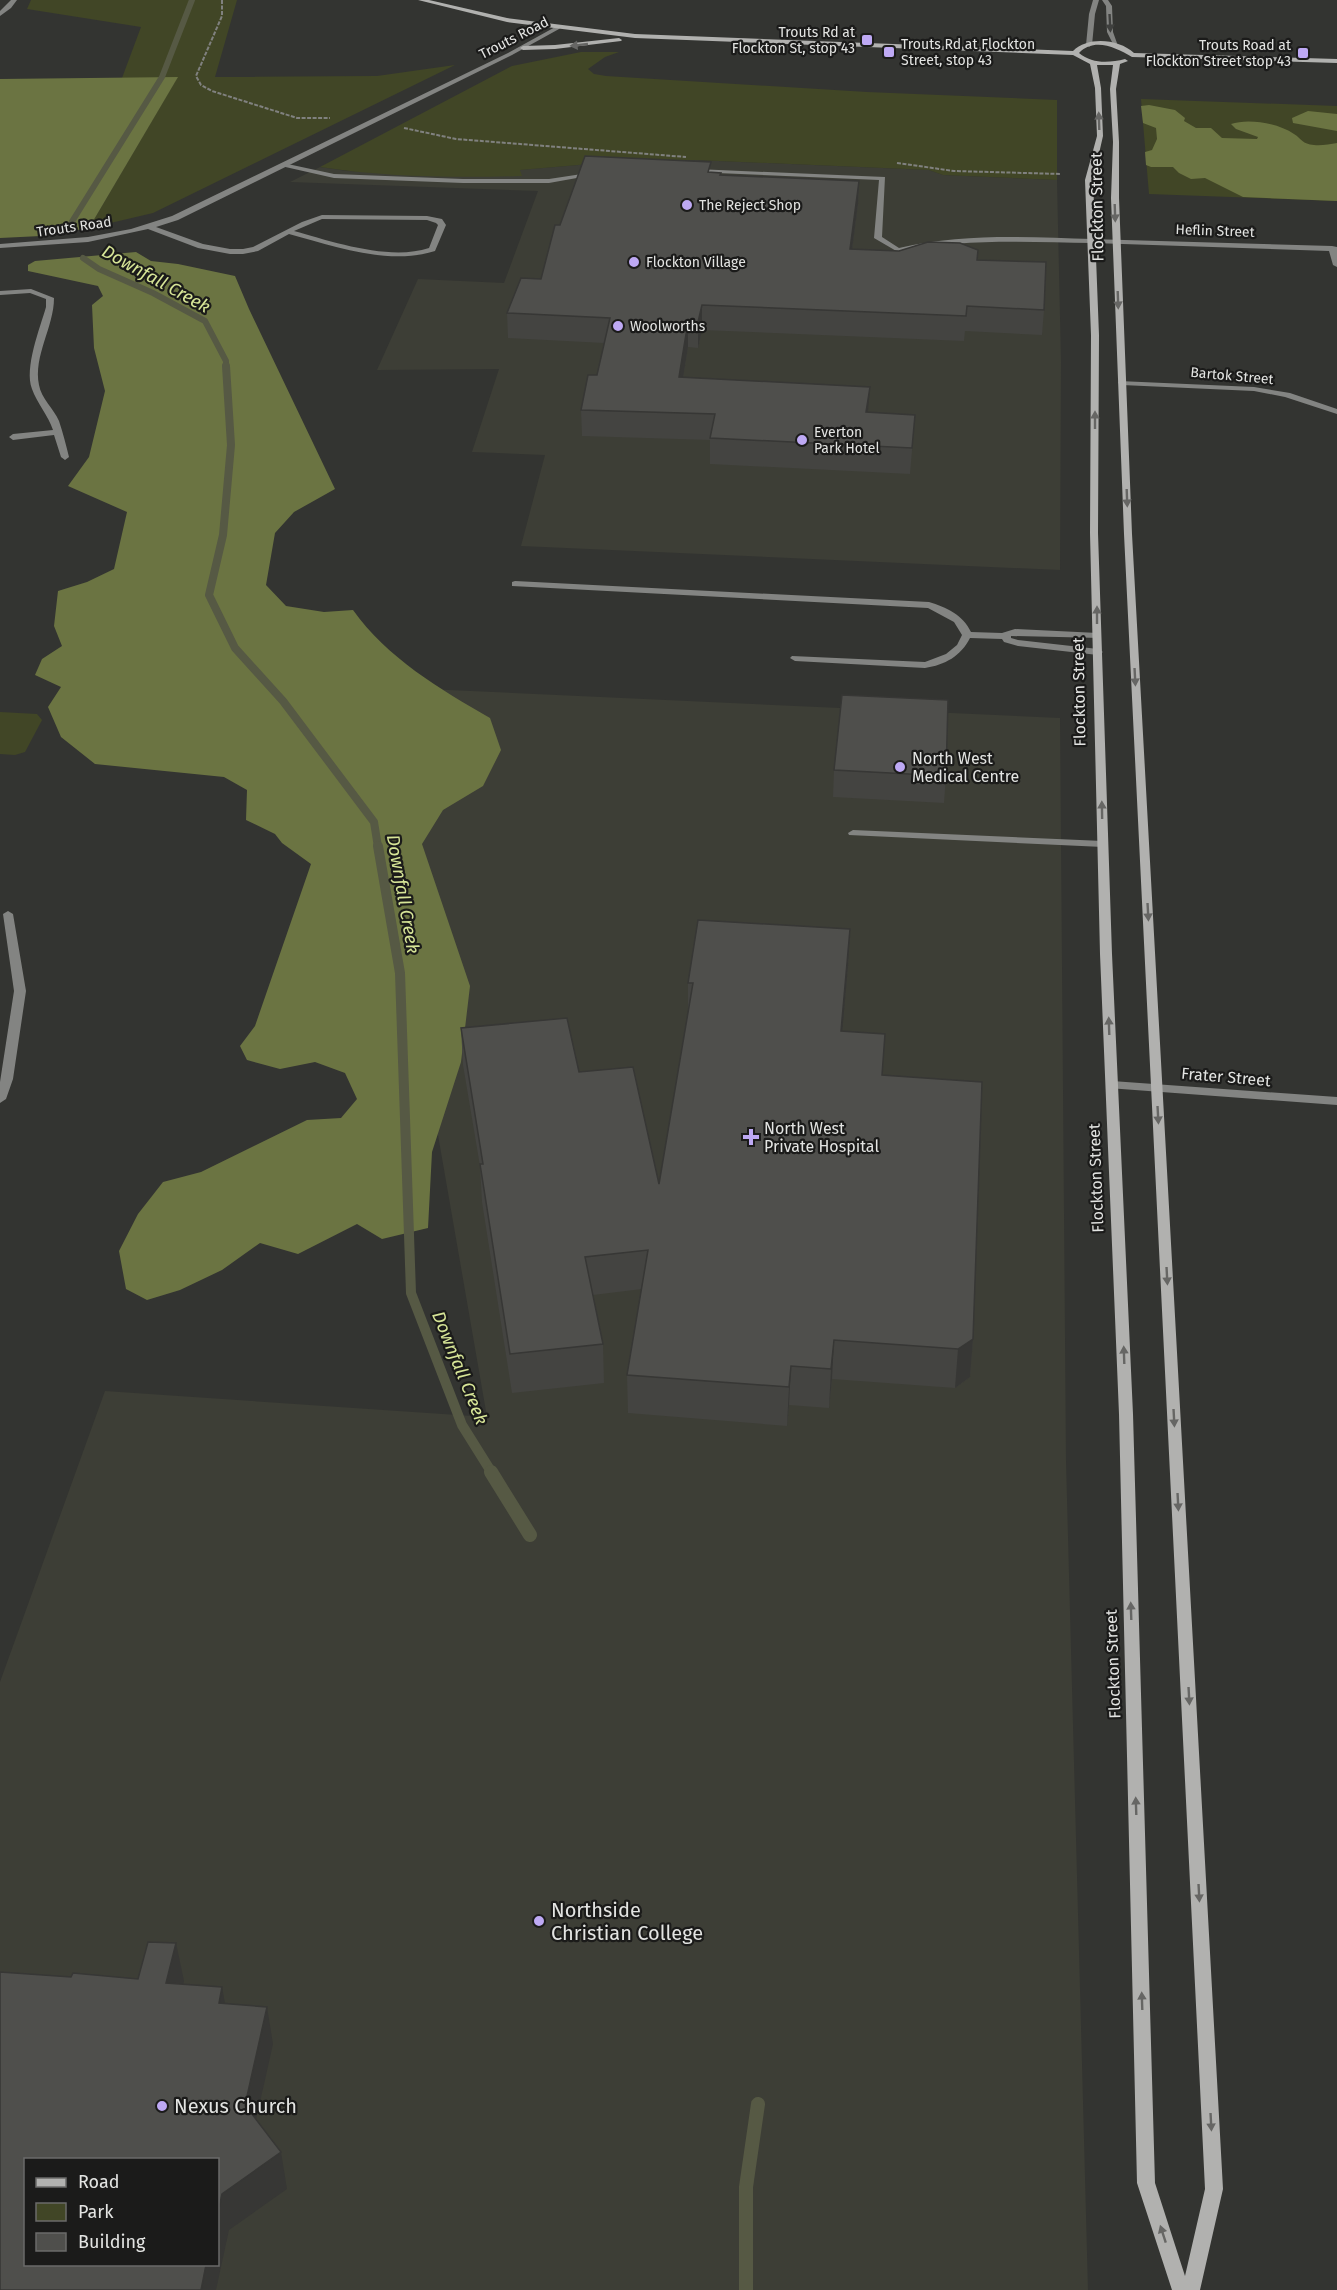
<svg xmlns="http://www.w3.org/2000/svg" width="1337" height="2290" viewBox="0 0 1337 2290" font-family="'Fira Sans',sans-serif">
<style>
.built{fill:#3d3e36;fill-rule:evenodd}
.green{fill:#414626}
.forest{fill:#6b7442}
.lines{fill:none;stroke-linecap:round;stroke-linejoin:round}
.stream-far3{stroke:#565944;stroke-width:6}
.stream-far2{stroke:#565944;stroke-width:8}
.stream-far1{stroke:#565944;stroke-width:10}
.stream{stroke:#565944;stroke-width:14}
.path{stroke:#80817f;stroke-width:2;stroke-dasharray:4 1.5;stroke-linecap:butt}
.lane{fill:#838482;fill-rule:evenodd}
.street{fill:#838482;fill-rule:evenodd}
.secondary{fill:#b1b1af;fill-rule:evenodd}
.wall{fill:#444441}
.shaded-wall{fill:#373735}
.building{fill:#4f4f4c;stroke:#373735;stroke-width:1.5}
.oneway{fill:#3f403e}
.oneway2{fill:#666664}
.poi-dot{fill:#bea9f4;stroke:#1b1b1a;stroke-width:2}
.labels{text-anchor:middle;dominant-baseline:central;stroke-width:4.5;stroke-linejoin:round;paint-order:stroke}
.far-poi-label{font-size:14px;fill:#e3e4e2;stroke:#1b1b1a;text-anchor:start}
.far-street-label{font-size:14px;fill:#e3e4e2;stroke:#1b1b1a}
.street-label{font-size:16px;fill:#e3e4e2;stroke:#1b1b1a}
.poi-label{font-size:16px;fill:#e3e4e2;stroke:#1b1b1a;text-anchor:start}
.water-label{font-size:18px;font-style:italic;fill:#d7e597;stroke:#1b1b1a}
.near-poi-label{font-size:20px;fill:#e3e4e2;stroke:#1b1b1a;text-anchor:start}
</style>
<rect width="100%" height="100%" fill="#333431"/>
<g class="built">
<path d="M 696,160 L 929,170 L 943,175 L 1057,180 L 1061,362 L 1060,570 L 521,546 L 545,455 L 472,452 L 499,369 L 377,370 L 418,279 L 504,283 L 538,191 L 290,182 L 320,167 L 347,171 L 521,175 L 519,170 L 590,164 Z"/>
<path d="M 360,686 L 1060,718 L 1066,1461 L 1088,2290 L 0,2290 L 0,1682 L 105,1391 L 487,1417 ZM 26,2160 L 218,2160 L 218,2264 L 26,2264 Z"/>
</g>
<g class="green">
<path d="M 31,0 L 237,0 L 215,77 L 377,76 L 455,65 L 153,213 L 89,228 L 177,78 L 122,78 L 141,27 L 27,9 Z"/>
<path d="M 581,52 L 619,52 L 605,57 L 588,69 L 594,74 L 606,76 L 867,92 L 1057,100 L 1057,180 L 943,175 L 929,170 L 696,160 L 590,164 L 520,170 L 522,176 C 456,178 384,177 320,167 L 512,66 Z"/>
<path d="M 1141,99 L 1337,106 L 1337,201 L 1149,194 Z"/>
<path d="M 0,712 L 37,714 L 42,720 L 25,752 L 15,755 L 0,754 Z"/>
</g>
<g class="forest">
<path d="M 178,77 L 89,228 L 41,236 L 0,238 L 0,79 Z"/>
<path d="M 1149,105 L 1175,110 L 1185,118 L 1184,121 L 1196,128 L 1211,128 L 1222,138 L 1257,139 L 1258,137 L 1236,129 L 1231,124 C 1248,118 1278,123 1294,134 C 1302,139 1302,144 1314,145 C 1321,146 1330,144 1337,143 L 1337,201 L 1243,197 L 1205,178 L 1191,179 L 1179,173 L 1173,167 L 1151,167 L 1146,165 L 1145,152 L 1152,150 L 1157,139 L 1156,128 L 1143,123 L 1141,106 Z"/>
<path d="M 1308,111 L 1337,114 L 1337,131 L 1293,123 L 1292,118 Z"/>
<path d="M 136,252 L 151,261 L 178,264 L 235,276 L 249,309 L 335,489 L 294,512 L 275,533 L 266,585 L 286,606 L 324,612 L 353,610 C 387,658 440,689 490,718 L 501,750 L 483,786 L 443,810 L 422,844 L 470,986 L 461,1062 L 432,1152 L 428,1228 L 382,1239 L 357,1224 L 298,1254 L 260,1243 L 222,1270 L 180,1290 L 147,1300 L 126,1289 L 119,1251 L 138,1214 L 163,1182 L 201,1172 L 307,1120 L 341,1118 L 357,1099 L 345,1073 L 315,1062 L 280,1069 L 247,1060 L 240,1046 L 255,1026 L 311,864 L 282,843 L 275,834 L 246,820 L 247,790 L 224,777 L 95,764 L 61,737 L 48,707 L 61,687 L 35,675 L 42,659 L 62,646 L 54,626 L 58,591 L 87,582 L 114,569 L 127,512 L 68,486 L 89,457 L 105,391 L 94,348 L 92,305 L 103,296 L 98,286 L 28,271 L 28,265 L 35,261 Z"/>
</g>
<g class="lines">
<g class="stream-far3">
<path d="M 68,228 L 162,77 L 192,0"/>
<path d="M 83,258 L 99,269 L 153,293 L 205,321 L 226,361 L 226,368"/>
</g>
<path class="stream-far2" d="M 226,366 L 231,445 L 223,535 L 209,595 L 235,648 L 283,701 L 374,822 L 378,847"/>
<path class="stream-far1" d="M 378,846 L 400,973 L 411,1293 L 462,1425 L 492,1473"/>
<g class="stream">
<path d="M 491,1472 L 530,1535"/>
<path d="M 746,2290 L 746,2187 L 758,2104"/>
</g>
<g class="path">
<path d="M 222,0 L 222,16 L 196,76 L 201,85 L 212,91 L 297,118 L 330,118"/>
<path d="M 404,128 L 456,139 L 686,157"/>
<path d="M 897,163 L 954,171 L 1061,174"/>
</g>
<g class="lane">
<path d="M 283,163 L 334,174 L 463,179 L 549,179 L 595,172 L 599,174 L 549,183 L 463,183 L 334,178 L 281,166 L 280,165 Z"/>
<path d="M 696,169 L 885,177 L 882,237 L 899,248 C 963,233 1028,237 1093,239 L 1097,241 L 1093,243 C 1027,242 962,238 898,252 L 874,238 L 879,180 L 694,172 L 694,170 Z"/>
<path d="M 515,581 L 929,602 C 946,607 963,615 971,632 L 1002,633 L 1015,629 L 1098,633 L 1101,634 L 1101,638 L 1011,636 L 1011,638 L 1018,640 L 1098,649 L 1103,652 L 1098,655 L 1018,646 L 1004,642 L 1002,639 L 970,638 C 961,656 945,665 925,668 L 795,661 L 790,658 L 792,656 L 925,662 L 946,654 L 957,645 L 962,635 L 954,622 L 928,608 L 512,586 L 512,582 Z"/>
<path d="M 853,830 L 1103,841 L 1108,844 L 1103,847 L 849,835 L 848,833 Z"/>
</g>
<g class="street">
<path d="M 11,0 L 17,0 L 11,8 L 0,16 L 0,11 Z"/>
<path d="M 1093,0 L 1099,0 L 1095,14 L 1092,45 L 1089,47 L 1086,45 L 1089,14 Z"/>
<path d="M 1102,0 L 1108,0 L 1112,6 L 1113,32 L 1118,46 L 1114,46 L 1107,32 L 1106,6 Z"/>
<path d="M 557,26 L 560,28 L 559,29 L 512,55 L 178,220 L 156,227 L 203,244 L 230,249 L 243,249 L 253,247 L 302,222 L 322,215 L 427,216 L 442,219 L 446,225 L 435,251 C 389,266 334,246 289,234 L 258,251 L 243,254 L 230,254 L 198,248 L 148,229 L 88,242 L 0,248 L 0,244 L 88,237 L 131,229 L 172,216 L 508,53 ZM 322,219 L 427,220 L 436,223 L 438,225 L 429,248 C 390,261 333,242 294,231 Z"/>
<path d="M 1090,239 L 1332,246 L 1337,247 L 1337,267 L 1333,265 L 1329,251 L 1093,243 L 1090,243 Z"/>
<path d="M 31,289 L 54,298 C 54,327 33,356 39,385 C 41,398 54,409 59,421 C 63,433 66,445 69,457 L 65,460 L 61,457 L 54,435 L 13,440 L 9,437 L 13,434 L 53,430 C 48,415 37,403 32,389 C 24,368 40,328 46,307 L 46,299 L 30,293 L 0,295 L 0,291 Z"/>
<path d="M 1119,381 L 1254,387 L 1290,393 L 1337,409 L 1337,414 L 1285,397 L 1254,391 L 1122,385 L 1118,383 Z"/>
<path d="M 8,911 L 13,914 L 26,991 L 13,1079 L 6,1099 L 0,1103 L 0,1082 L 14,991 L 3,914 Z"/>
<path d="M 1112,1081 L 1337,1097 L 1337,1105 L 1108,1088 L 1106,1085 Z"/>
</g>
<g class="secondary">
<path d="M 418,0 L 429,0 L 507,18 L 635,34 L 1073,51 C 1088,36 1119,39 1134,53 L 1337,59 L 1337,63 L 1132,57 C 1116,48 1095,37 1079,53 C 1092,64 1109,63 1125,59 L 1128,61 L 1120,64 L 1116,89 L 1119,142 L 1119,198 L 1132,534 L 1223,2189 L 1200,2290 L 1172,2290 L 1137,2183 L 1119,1414 L 1100,954 L 1090,533 L 1091,335 L 1085,180 L 1097,136 L 1095,88 L 1090,64 L 1073,55 L 635,38 L 507,22 ZM 1097,65 L 1113,65 L 1110,89 L 1113,142 L 1111,198 L 1124,534 L 1205,2189 L 1185,2276 L 1155,2183 L 1133,1414 L 1112,954 L 1098,533 L 1099,335 L 1093,180 L 1103,136 L 1101,88 Z"/>
<path d="M 619,38 L 622,40 L 621,41 L 555,49 L 523,50 L 520,48 L 523,46 L 555,45 Z"/>
</g>
</g>
<g class="wall">
<path d="M 711,172 L 721,173 L 721,175 L 859,181 L 858,204 L 852,249 L 977,260 L 1044,310 L 1042,335 L 965,331 L 964,341 L 702,330 L 698,348 L 688,347 L 683,378 L 868,413 L 915,415 L 910,474 L 710,464 L 710,440 L 582,436 L 581,410 L 597,375 L 604,343 L 508,338 L 507,313 L 541,279 Z"/>
<path d="M 834,770 L 946,776 L 944,803 L 833,797 Z"/>
<path d="M 850,929 L 848,966 L 842,1031 L 882,1075 L 973,1339 L 970,1377 L 955,1388 L 832,1379 L 829,1408 L 789,1405 L 787,1426 L 628,1413 L 627,1375 L 642,1289 L 593,1295 L 603,1344 L 604,1383 L 512,1393 L 482,1202 L 480,1166 L 463,1065 L 461,1028 L 579,1072 L 659,1184 L 688,1014 L 688,983 Z"/>
</g>
<g class="shaded-wall">
<path d="M 859,181 L 858,204 L 849,273 L 850,249 Z"/>
<path d="M 702,305 L 702,330 L 698,348 L 698,322 Z"/>
<path d="M 688,322 L 688,347 L 679,403 L 679,377 Z"/>
<path d="M 870,387 L 868,412 L 866,412 Z"/>
<path d="M 850,929 L 848,966 L 839,1068 L 841,1031 Z"/>
<path d="M 973,1339 L 970,1377 L 955,1388 L 958,1349 Z"/>
<path d="M 834,1340 L 832,1379 L 829,1408 L 831,1369 Z"/>
<path d="M 791,1366 L 789,1405 L 787,1426 L 789,1387 Z"/>
<path d="M 176,1943 L 184,1981 L 174,2020 L 166,1983 Z"/>
<path d="M 222,1987 L 229,2025 L 219,2003 Z"/>
<path d="M 267,2007 L 273,2044 L 251,2142 L 245,2105 Z"/>
<path d="M 281,2152 L 287,2189 L 229,2230 L 216,2290 L 201,2290 L 206,2265 L 218,2265 L 218,2213 L 222,2194 Z"/>
</g>
<g class="building">
<path d="M 585,156 L 711,162 L 708,172 L 721,173 L 720,175 L 859,181 L 850,249 L 899,251 L 928,242 L 960,243 L 978,250 L 977,260 L 1046,262 L 1044,310 L 967,306 L 966,316 L 702,305 L 698,322 L 688,322 L 679,377 L 870,387 L 866,412 L 915,415 L 912,448 L 710,438 L 715,414 L 581,410 L 588,375 L 597,375 L 610,318 L 507,313 L 521,278 L 541,279 L 555,225 L 560,225 Z"/>
<path d="M 842,695 L 948,700 L 946,776 L 834,770 Z"/>
<path d="M 698,920 L 850,929 L 841,1031 L 885,1034 L 882,1075 L 982,1082 L 973,1339 L 958,1349 L 834,1340 L 831,1369 L 791,1366 L 789,1387 L 627,1375 L 648,1250 L 585,1257 L 603,1344 L 510,1354 L 480,1164 L 483,1164 L 461,1028 L 567,1018 L 579,1072 L 633,1067 L 659,1184 L 693,983 L 688,983 Z"/>
<path d="M 148,1942 L 176,1943 L 166,1983 L 222,1987 L 219,2003 L 267,2007 L 245,2105 L 281,2152 L 222,2194 L 218,2213 L 218,2160 L 26,2160 L 26,2265 L 206,2265 L 201,2290 L 0,2290 L 0,1972 L 71,1977 L 73,1973 L 138,1979 Z"/>
</g>
<defs><path id="oneway-solid" d="M-6-.8H1V-3.2L6.5 0L1 3.2V.8H-6Z" transform="scale(1.5)"/></defs>
<use class="oneway" href="#oneway-solid" transform="translate(1110 23) rotate(87)"/>
<g class="oneway2">
<use href="#oneway-solid" transform="translate(579 45) rotate(174)"/>
<use href="#oneway-solid" transform="translate(1099 121) rotate(-92)"/>
<use href="#oneway-solid" transform="translate(1115 213) rotate(88)"/>
<use href="#oneway-solid" transform="translate(1118 300) rotate(88)"/>
<use href="#oneway-solid" transform="translate(1095 420) rotate(-90)"/>
<use href="#oneway-solid" transform="translate(1127 498) rotate(88)"/>
<use href="#oneway-solid" transform="translate(1097 615) rotate(-90)"/>
<use href="#oneway-solid" transform="translate(1135 677) rotate(87)"/>
<use href="#oneway-solid" transform="translate(1102 810) rotate(-91)"/>
<use href="#oneway-solid" transform="translate(1148 912) rotate(87)"/>
<use href="#oneway-solid" transform="translate(1109 1026) rotate(-92)"/>
<use href="#oneway-solid" transform="translate(1158 1115) rotate(87)"/>
<use href="#oneway-solid" transform="translate(1167 1276) rotate(87)"/>
<use href="#oneway-solid" transform="translate(1124 1355) rotate(-92)"/>
<use href="#oneway-solid" transform="translate(1174 1418) rotate(87)"/>
<use href="#oneway-solid" transform="translate(1178 1502) rotate(87)"/>
<use href="#oneway-solid" transform="translate(1131 1611) rotate(-92)"/>
<use href="#oneway-solid" transform="translate(1189 1696) rotate(87)"/>
<use href="#oneway-solid" transform="translate(1136 1806) rotate(-92)"/>
<use href="#oneway-solid" transform="translate(1199 1893) rotate(87)"/>
<use href="#oneway-solid" transform="translate(1142 2001) rotate(-92)"/>
<use href="#oneway-solid" transform="translate(1211 2122) rotate(87)"/>
<use href="#oneway-solid" transform="translate(1163 2234) rotate(-108)"/>
</g>
<g class="poi-dot">
<rect x="861" y="34" width="12" height="12" rx="3"/>
<rect x="883" y="46" width="12" height="12" rx="3"/>
<rect x="1297" y="47" width="12" height="12" rx="3"/>
<circle cx="687" cy="205" r="6"/>
<circle cx="634" cy="262" r="6"/>
<circle cx="618" cy="326" r="6"/>
<circle cx="802" cy="440" r="6"/>
<circle cx="900" cy="767" r="6"/>
<path d="M748 1128h6v6h6v6h-6v6h-6v-6h-6v-6h6z"/>
<circle cx="539" cy="1921" r="6"/>
<circle cx="162" cy="2106" r="6"/>
</g>
<g class="labels">
<g class="far-poi-label">
<text x="855" y="32" text-anchor="end">Trouts Rd at<tspan x="855" dy="16">Flockton St, stop 43</tspan></text>
<text x="901" y="44">Trouts Rd at Flockton<tspan x="901" dy="16">Street, stop 43</tspan></text>
<text x="1291" y="45" text-anchor="end">Trouts Road at<tspan x="1291" dy="16">Flockton Street stop 43</tspan></text>
<text x="699" y="205">The Reject Shop</text>
<text x="646" y="262">Flockton Village</text>
<text x="630" y="326">Woolworths</text>
<text x="814" y="432">Everton<tspan x="814" dy="16">Park Hotel</tspan></text>
</g>
<g class="far-street-label">
<text transform="translate(514 38) rotate(-27)">Trouts Road</text>
<text transform="translate(74 227) rotate(-8)">Trouts Road</text>
<text transform="translate(1215 231) rotate(2)">Heflin Street</text>
<text transform="translate(1232 376) rotate(5)">Bartok Street</text>
</g>
<g class="street-label">
<text transform="translate(1097 207) rotate(-91)">Flockton Street</text>
<text transform="translate(1079 692) rotate(-91)">Flockton Street</text>
<text transform="translate(1226 1077) rotate(5)">Frater Street</text>
<text transform="translate(1096 1178) rotate(-92)">Flockton Street</text>
<text transform="translate(1113 1664) rotate(-92)">Flockton Street</text>
</g>
<g class="poi-label">
<text x="912" y="758">North West<tspan x="912" dy="18">Medical Centre</tspan></text>
<text x="764" y="1128">North West<tspan x="764" dy="18">Private Hospital</tspan></text>
</g>
<g class="water-label">
<text transform="translate(156 279) rotate(29)">Downfall Creek</text>
<text transform="translate(403 894) rotate(80)">Downfall Creek</text>
<text transform="translate(460 1368) rotate(68)">Downfall Creek</text>
</g>
<g class="near-poi-label">
<text x="551" y="1910">Northside<tspan x="551" dy="23">Christian College</tspan></text>
<text x="174" y="2106">Nexus Church</text>
</g>
</g>
<rect x="24" y="2158" width="195" height="108" fill="#1b1b1a" stroke="#6b6b6a" stroke-width="1.5"/>
<rect x="36" y="2178" width="30" height="9" fill="#b1b1af" stroke="#6b6b6a" stroke-width="1.5"/>
<text x="78" y="2188" font-size="18" fill="#e3e4e2">Road</text>
<rect x="36" y="2203" width="30" height="18" fill="#414626" stroke="#6b6b6a" stroke-width="1.5"/>
<text x="78" y="2218" font-size="18" fill="#e3e4e2">Park</text>
<rect x="36" y="2233" width="30" height="18" fill="#4f4f4c" stroke="#6b6b6a" stroke-width="1.5"/>
<text x="78" y="2248" font-size="18" fill="#e3e4e2">Building</text>
</svg>
